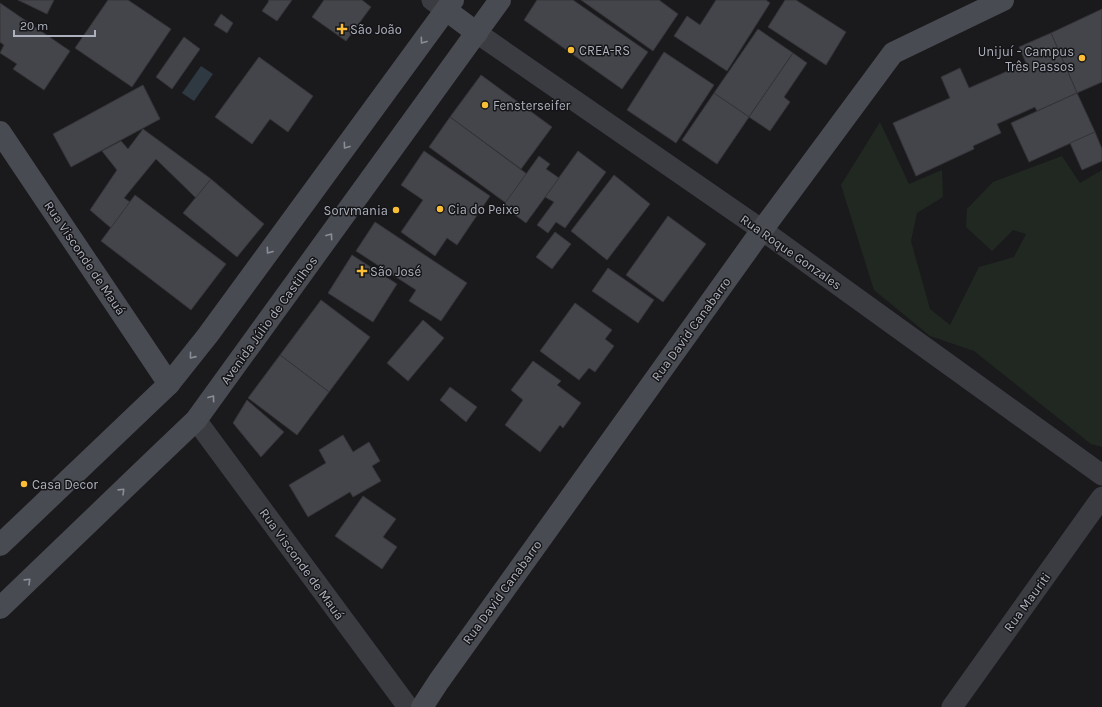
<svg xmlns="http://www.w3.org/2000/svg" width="1102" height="707" viewBox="0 0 1102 707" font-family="Karla,sans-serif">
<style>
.green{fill:#202821}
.water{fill:#2f3942}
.building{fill:#44454a;stroke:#343439}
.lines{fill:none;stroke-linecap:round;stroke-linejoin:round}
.street{stroke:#3b3c42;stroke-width:21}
.secondary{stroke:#494b52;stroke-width:22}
.oneway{stroke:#8a8d98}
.poi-dot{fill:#fabe36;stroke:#151518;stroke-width:1.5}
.labels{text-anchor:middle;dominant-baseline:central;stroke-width:3;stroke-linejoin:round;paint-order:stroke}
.poi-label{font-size:13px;fill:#adb1bd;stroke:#151518;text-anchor:start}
.street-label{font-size:13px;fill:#adb1bd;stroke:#151518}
</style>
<rect width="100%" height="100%" fill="#1a1a1d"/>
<path class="green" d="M 880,122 L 909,184 L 942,170 L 943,197 L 917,213 L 911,241 L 930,309 L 950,325 L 979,267 L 1014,257 L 1026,234 L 1013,230 L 992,251 L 966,227 L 967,209 L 993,182 L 1062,156 L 1080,183 L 1102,170 L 1102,447 L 1091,444 L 974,351 L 930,336 L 874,290 L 841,185 Z"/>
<path class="water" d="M 201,66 L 213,74 L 194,101 L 182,93 Z"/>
<g class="building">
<path d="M 18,0 L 54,0 L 47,14 Z"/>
<path d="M 108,0 L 128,0 L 171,29 L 132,87 L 75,48 Z"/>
<path d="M 268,0 L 292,0 L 277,21 L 262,11 L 269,1 Z"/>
<path d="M 324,0 L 362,0 L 371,7 L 346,41 L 312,17 Z"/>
<path d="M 537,0 L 573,0 L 648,52 L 622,89 L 524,20 Z"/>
<path d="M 581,0 L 659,0 L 678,14 L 653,51 Z"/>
<path d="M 716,0 L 766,0 L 770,3 L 727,71 L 674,36 L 687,16 L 700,25 Z"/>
<path d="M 785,0 L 796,0 L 846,32 L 826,65 L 768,27 Z"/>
<path d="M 0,3 L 70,51 L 44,90 L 13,69 L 17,64 L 0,53 L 4,45 L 0,42 Z"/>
<path d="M 1102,9 L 1102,82 L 1077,93 L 1051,33 Z"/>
<path d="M 221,14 L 233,23 L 227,33 L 214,25 Z"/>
<path d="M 758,29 L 793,53 L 749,117 L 714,93 Z"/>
<path d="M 1051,33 L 1077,93 L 1037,111 L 1035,107 L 997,124 L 1001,133 L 973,146 L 974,149 L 916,176 L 893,123 L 950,98 L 941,77 L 960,68 L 969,88 L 1026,63 L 1019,47 Z"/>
<path d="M 184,37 L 200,49 L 172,89 L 156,77 Z"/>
<path d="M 664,52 L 714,85 L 676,143 L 627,110 Z"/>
<path d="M 793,53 L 807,63 L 784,97 L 790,102 L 770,131 L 749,117 Z"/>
<path d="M 259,57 L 313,96 L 288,132 L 270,119 L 252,144 L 215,117 Z"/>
<path d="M 481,75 L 552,127 L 521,169 L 450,117 Z"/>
<path d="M 143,85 L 160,119 L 71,167 L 53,134 Z"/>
<path d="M 714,93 L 749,117 L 717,164 L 682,140 Z"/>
<path d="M 1077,93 L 1095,132 L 1029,162 L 1011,123 Z"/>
<path d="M 450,117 L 527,174 L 506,203 L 429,147 Z"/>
<path d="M 143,129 L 211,179 L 196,198 L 156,159 L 124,198 L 130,202 L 111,228 L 90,210 L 117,170 L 102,151 L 121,141 L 128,149 Z"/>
<path d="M 1095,132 L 1102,149 L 1102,161 L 1082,170 L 1070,143 Z"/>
<path d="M 424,151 L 490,196 L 457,245 L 447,238 L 435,256 L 401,232 L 423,200 L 401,185 Z"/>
<path d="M 578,151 L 606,172 L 565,228 L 556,222 L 548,233 L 537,225 L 554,202 L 545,197 Z"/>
<path d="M 539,156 L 550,164 L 546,169 L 559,178 L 526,223 L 503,206 Z"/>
<path d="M 614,175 L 650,204 L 607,260 L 571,231 Z"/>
<path d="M 211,179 L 264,224 L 237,257 L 183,213 Z"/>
<path d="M 135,195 L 226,264 L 191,310 L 101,241 Z"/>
<path d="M 668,216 L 706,244 L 663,302 L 626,275 Z"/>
<path d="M 375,222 L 467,283 L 441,321 L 409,301 L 416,290 L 356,251 Z"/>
<path d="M 555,232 L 571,244 L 552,269 L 536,257 Z"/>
<path d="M 352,255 L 397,284 L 373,322 L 328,293 Z"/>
<path d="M 608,268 L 654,300 L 638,323 L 592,291 Z"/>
<path d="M 321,300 L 370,337 L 329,392 L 280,355 Z"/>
<path d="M 575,303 L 612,330 L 605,339 L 614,346 L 595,372 L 589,368 L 579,380 L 540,351 Z"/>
<path d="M 423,320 L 444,338 L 408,381 L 387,363 Z"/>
<path d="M 280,355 L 329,392 L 297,435 L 248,398 Z"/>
<path d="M 533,361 L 561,381 L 557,385 L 581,403 L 563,428 L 560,425 L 540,452 L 505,425 L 523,400 L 511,390 Z"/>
<path d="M 450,387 L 477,407 L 466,422 L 440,400 Z"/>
<path d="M 247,400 L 284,432 L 261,457 L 233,423 Z"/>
<path d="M 343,435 L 353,452 L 369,442 L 380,461 L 372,466 L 381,481 L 353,497 L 350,492 L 308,517 L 289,485 L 326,463 L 319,450 Z"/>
<path d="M 363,496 L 396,519 L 383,537 L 397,547 L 382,569 L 335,536 Z"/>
</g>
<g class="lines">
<g class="street">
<path d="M 432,0 L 446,10"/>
<path d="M 477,33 L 762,230 L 1102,475"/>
<path d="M 196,420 L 408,707"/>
<path d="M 952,707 L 1102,497"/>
</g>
<g class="secondary">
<path d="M 446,10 L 477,33"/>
<path d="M 0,132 L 169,384"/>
<path d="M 0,545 L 169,384 L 208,335 L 453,0"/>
<path d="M 0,608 L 152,462 L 196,420 L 500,0"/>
<path d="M 422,707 L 439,681 L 762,230 L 893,53 L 1003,0"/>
</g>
</g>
<defs><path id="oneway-chevron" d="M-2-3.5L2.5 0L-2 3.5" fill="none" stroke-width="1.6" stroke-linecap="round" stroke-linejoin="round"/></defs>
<g class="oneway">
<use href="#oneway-chevron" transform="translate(423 41) rotate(126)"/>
<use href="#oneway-chevron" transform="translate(346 146) rotate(126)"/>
<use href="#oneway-chevron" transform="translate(330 236) rotate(-54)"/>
<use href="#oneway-chevron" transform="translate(269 251) rotate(126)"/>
<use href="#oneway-chevron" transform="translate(192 356) rotate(129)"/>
<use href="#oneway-chevron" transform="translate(212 398) rotate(-54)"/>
<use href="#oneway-chevron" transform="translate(122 491) rotate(-44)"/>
<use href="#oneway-chevron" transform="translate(28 581) rotate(-44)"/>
</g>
<g class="poi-dot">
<path d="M340 23h4v4h4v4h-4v4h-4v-4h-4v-4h4z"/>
<circle cx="571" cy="50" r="4"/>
<circle cx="1082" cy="58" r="4"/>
<circle cx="485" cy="105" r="4"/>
<circle cx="440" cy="209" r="4"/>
<circle cx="396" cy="210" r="4"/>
<path d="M360 265h4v4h4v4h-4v4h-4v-4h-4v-4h4z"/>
<circle cx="24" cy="484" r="4"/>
</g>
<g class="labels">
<g class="poi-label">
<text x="350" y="29">São João</text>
<text x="579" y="50">CREA-RS</text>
<text x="1074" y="51" text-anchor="end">Unijuí - Campus<tspan x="1074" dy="15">Três Passos</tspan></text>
<text x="493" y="105">Fensterseifer</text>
<text x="448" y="209">Cia do Peixe</text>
<text x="388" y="210" text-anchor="end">Sorvmania</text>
<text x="370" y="271">São José</text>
<text x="32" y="484">Casa Decor</text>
</g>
<g class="street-label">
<text transform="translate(791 252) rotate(35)">Rua Roque Gonzales</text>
<text transform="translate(85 258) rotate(56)">Rua Visconde de Mauá</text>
<text transform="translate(269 320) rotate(-54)">Avenida Júlio de Castilhos</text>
<text transform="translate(691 329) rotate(-54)">Rua David Canabarro</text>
<text transform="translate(302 564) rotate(54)">Rua Visconde de Mauá</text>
<text transform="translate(502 592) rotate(-54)">Rua David Canabarro</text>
<text transform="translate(1027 602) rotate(-54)">Rua Mauriti</text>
</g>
</g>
<path d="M14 30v6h81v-6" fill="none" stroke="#adb1bd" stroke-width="2"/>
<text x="20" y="30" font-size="12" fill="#adb1bd" stroke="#151518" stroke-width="3" paint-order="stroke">20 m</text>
</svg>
